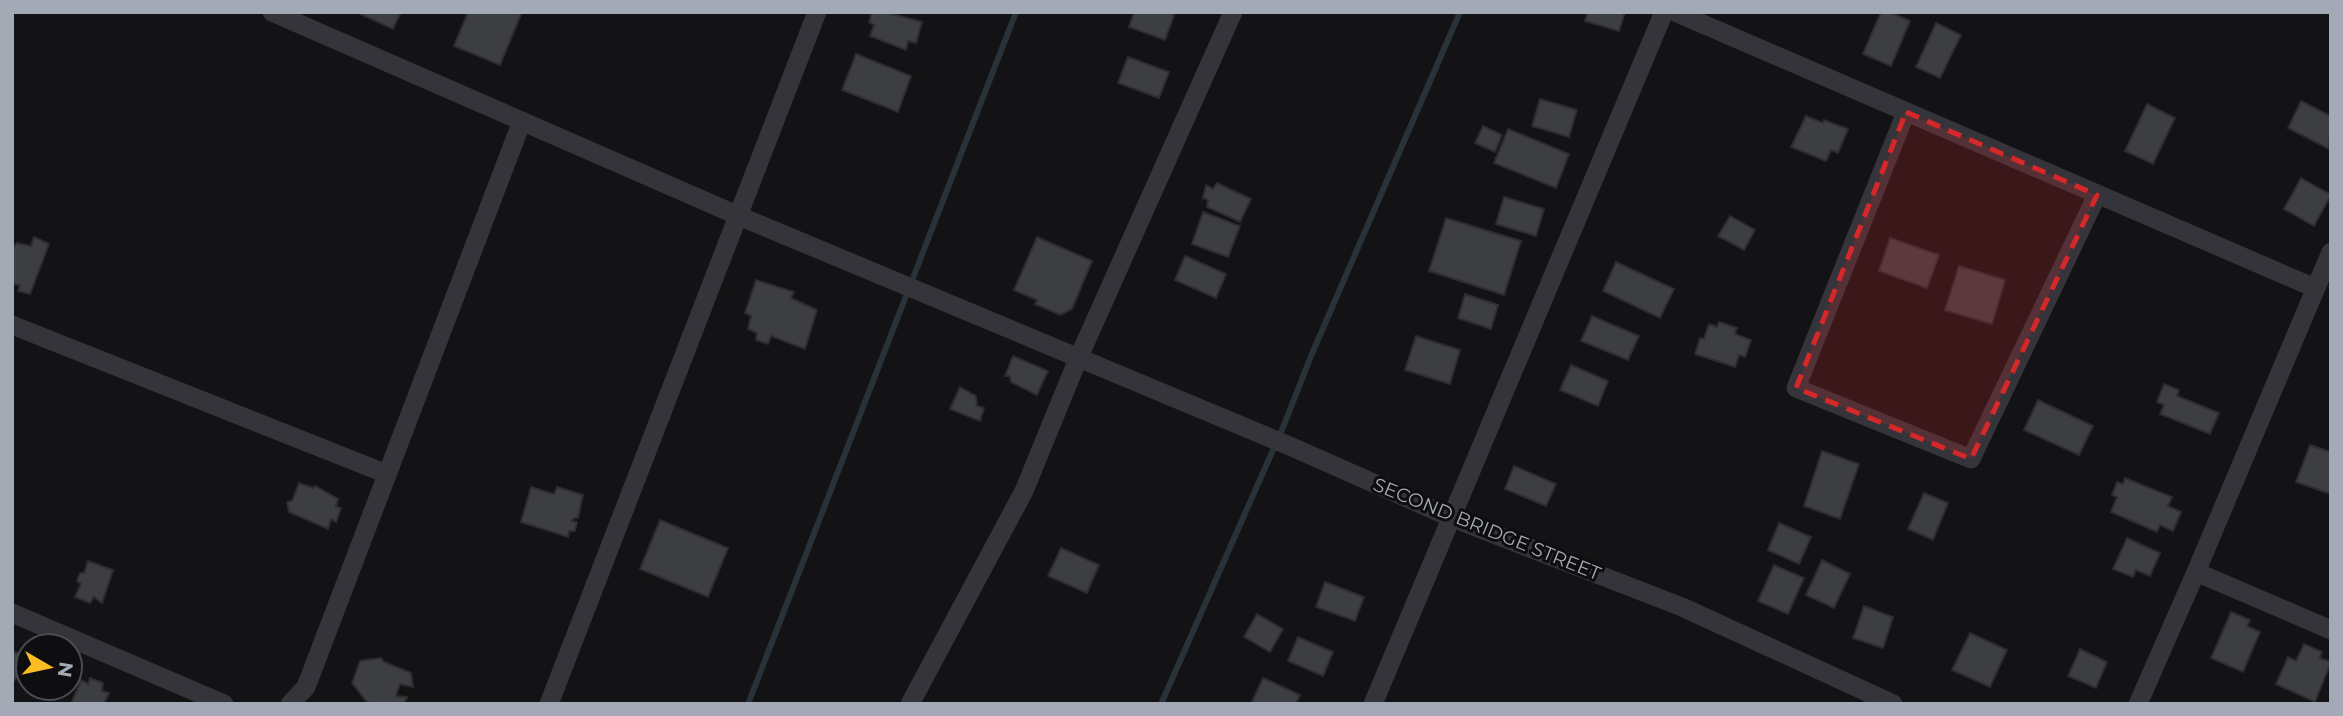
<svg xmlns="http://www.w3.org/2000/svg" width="2343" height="716" viewBox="0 0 2343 716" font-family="Montserrat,sans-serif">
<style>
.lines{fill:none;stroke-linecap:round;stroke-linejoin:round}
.stream{stroke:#293139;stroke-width:6}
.building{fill:#3d3e42;stroke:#2d2d31;stroke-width:2}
.minor{stroke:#34343a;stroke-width:19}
.marked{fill:#d62828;fill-opacity:0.2;stroke:#d62828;stroke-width:5;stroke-dasharray:14 9;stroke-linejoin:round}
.labels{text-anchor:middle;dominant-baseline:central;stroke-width:6;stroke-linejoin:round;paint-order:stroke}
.street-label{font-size:19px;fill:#a4a9b6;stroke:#0e0e10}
</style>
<rect width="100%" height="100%" fill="#131315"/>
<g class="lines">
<g class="stream">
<path d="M 748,704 L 1016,12"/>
<path d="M 1161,704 L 1284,425 L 1311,356 L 1460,12"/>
</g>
</g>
<g class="building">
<path d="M 356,12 L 401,12 L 393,29 Z"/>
<path d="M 468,12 L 522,12 L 500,65 L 454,46 Z"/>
<path d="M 872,12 L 885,12 L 922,22 L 916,43 L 908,41 L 906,50 L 870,36 L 874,25 L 869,22 Z"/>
<path d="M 1134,12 L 1167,12 L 1174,15 L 1165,40 L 1129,27 Z"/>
<path d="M 1588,12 L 1625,12 L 1619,31 L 1585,21 Z"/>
<path d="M 1881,12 L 1890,12 L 1910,21 L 1891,66 L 1863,54 Z"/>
<path d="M 1936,23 L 1961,35 L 1940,78 L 1916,67 Z"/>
<path d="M 856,54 L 911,76 L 898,112 L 842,90 Z"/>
<path d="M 1128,57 L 1169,72 L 1159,98 L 1118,83 Z"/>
<path d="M 1540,99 L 1577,110 L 1569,137 L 1532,126 Z"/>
<path d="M 2301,101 L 2331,116 L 2329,149 L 2288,128 Z"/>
<path d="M 2147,104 L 2175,118 L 2153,164 L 2125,151 Z"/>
<path d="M 1806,116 L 1823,123 L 1824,120 L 1848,129 L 1838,153 L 1831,150 L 1826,161 L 1791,147 Z"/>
<path d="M 1483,126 L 1502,135 L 1495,152 L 1475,143 Z"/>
<path d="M 1508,129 L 1569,154 L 1556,188 L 1494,163 Z"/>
<path d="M 2301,178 L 2331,195 L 2314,226 L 2284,209 Z"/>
<path d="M 1217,183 L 1251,199 L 1240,222 L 1207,207 L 1208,200 L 1203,198 L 1206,185 L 1213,189 Z"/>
<path d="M 1504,197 L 1544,209 L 1536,236 L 1496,224 Z"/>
<path d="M 1203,212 L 1240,226 L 1228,257 L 1192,244 Z"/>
<path d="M 1730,216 L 1755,230 L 1744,250 L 1718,236 Z"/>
<path d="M 1446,218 L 1521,241 L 1504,295 L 1429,271 Z"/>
<path d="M 34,237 L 49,244 L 30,294 L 18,291 L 20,285 L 12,284 L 12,248 L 17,243 L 31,246 Z"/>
<path d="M 1037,237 L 1092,261 L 1072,309 L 1060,315 L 1035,304 L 1037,300 L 1014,290 Z"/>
<path d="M 1890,238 L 1939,255 L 1927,288 L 1879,271 Z"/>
<path d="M 1185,256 L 1226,274 L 1216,298 L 1175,280 Z"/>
<path d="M 1616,262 L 1674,289 L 1660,318 L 1603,291 Z"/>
<path d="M 1959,266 L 2005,280 L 1992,324 L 1945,310 Z"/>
<path d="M 756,280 L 794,292 L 791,298 L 817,310 L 805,349 L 771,336 L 768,344 L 756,340 L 757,333 L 748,329 L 751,316 L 745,313 Z"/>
<path d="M 1465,294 L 1498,305 L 1491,329 L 1458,318 Z"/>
<path d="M 1592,316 L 1639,336 L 1628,360 L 1581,341 Z"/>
<path d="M 1719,322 L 1737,328 L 1735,334 L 1751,340 L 1745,357 L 1739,355 L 1735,367 L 1695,354 L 1700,338 L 1704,339 L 1709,324 L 1717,327 Z"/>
<path d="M 1416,336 L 1460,350 L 1450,384 L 1405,370 Z"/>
<path d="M 1013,356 L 1048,371 L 1037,395 L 1011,382 L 1010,376 L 1005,376 Z"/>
<path d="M 1571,365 L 1608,381 L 1598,406 L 1560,390 Z"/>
<path d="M 2164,384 L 2179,390 L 2177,396 L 2219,413 L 2210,434 L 2160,414 L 2164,405 L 2157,402 Z"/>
<path d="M 960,387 L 976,396 L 977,406 L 984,408 L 980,421 L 950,409 Z"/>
<path d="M 2038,400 L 2093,426 L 2079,455 L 2024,430 Z"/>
<path d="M 2310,445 L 2331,452 L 2331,494 L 2296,482 Z"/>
<path d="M 1822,451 L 1859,464 L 1840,519 L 1804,506 Z"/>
<path d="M 1514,466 L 1556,484 L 1546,506 L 1505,489 Z"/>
<path d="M 2125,478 L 2172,497 L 2168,506 L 2181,512 L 2173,531 L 2160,525 L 2157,532 L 2111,512 L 2117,497 L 2112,495 L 2117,482 L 2123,484 Z"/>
<path d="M 299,483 L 313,488 L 315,486 L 338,499 L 336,507 L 341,508 L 336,522 L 331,519 L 328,529 L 289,512 L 287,502 L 292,501 Z"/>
<path d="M 531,487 L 554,494 L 557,487 L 583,495 L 578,518 L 574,518 L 572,521 L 577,522 L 575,531 L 569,531 L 568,537 L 521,522 Z"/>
<path d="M 1924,493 L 1948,503 L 1933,540 L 1908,529 Z"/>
<path d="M 660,520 L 728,548 L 708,597 L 640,569 Z"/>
<path d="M 1779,523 L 1811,537 L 1799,564 L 1768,550 Z"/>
<path d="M 2127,538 L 2160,553 L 2150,576 L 2136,570 L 2133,577 L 2113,569 Z"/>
<path d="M 1061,548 L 1099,565 L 1087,593 L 1048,576 Z"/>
<path d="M 1822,560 L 1850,574 L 1834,608 L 1806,595 Z"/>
<path d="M 88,561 L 113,570 L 102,603 L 94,597 L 90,603 L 75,597 L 81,584 L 77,581 L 80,573 L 84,573 Z"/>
<path d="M 1774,565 L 1804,578 L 1788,614 L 1758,601 Z"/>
<path d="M 1325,582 L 1364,597 L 1355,621 L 1316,607 Z"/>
<path d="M 1864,606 L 1893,617 L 1883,648 L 1853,638 Z"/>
<path d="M 2231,612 L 2250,620 L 2247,626 L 2260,632 L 2243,672 L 2211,658 Z"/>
<path d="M 1257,614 L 1283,629 L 1270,652 L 1244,637 Z"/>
<path d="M 1970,633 L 2007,650 L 1990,687 L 1952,670 Z"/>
<path d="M 1298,637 L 1333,652 L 1323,676 L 1288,661 Z"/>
<path d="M 2304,644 L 2322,652 L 2320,658 L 2331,662 L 2315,702 L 2276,684 L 2288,657 L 2296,661 Z"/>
<path d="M 2080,649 L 2107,662 L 2096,688 L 2068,676 Z"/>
<path d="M 12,651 L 19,653 L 24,663 L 17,678 L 12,682 Z"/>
<path d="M 381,658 L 384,662 L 411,673 L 413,687 L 400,684 L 396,696 L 407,697 L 404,704 L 371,704 L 367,702 L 352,683 L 360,661 Z"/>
<path d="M 90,678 L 103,683 L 102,691 L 109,693 L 104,704 L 71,704 L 81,680 L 88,684 Z"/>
<path d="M 1263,678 L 1300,695 L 1296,704 L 1251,704 Z"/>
</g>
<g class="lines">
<g class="minor">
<path d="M 272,12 L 739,216 L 1292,447 L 1450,517 L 1682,607 L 1893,704"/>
<path d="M 1675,12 L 2315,288"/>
<path d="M 1906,112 L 1796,388 L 1971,459 L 2097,195"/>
<path d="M 12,325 L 387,474"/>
<path d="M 2196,572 L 2331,630"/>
<path d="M 12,613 L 224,704"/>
<path d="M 290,704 L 306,687 L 522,121"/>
<path d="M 549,704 L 817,12"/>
<path d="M 910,704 L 1024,491 L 1078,359 L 1233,12"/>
<path d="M 1373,704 L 1664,12"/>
<path d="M 2138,704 L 2196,572 L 2331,252"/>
</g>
</g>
<path class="marked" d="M 1906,112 L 2097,195 L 1971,459 L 1796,388 Z"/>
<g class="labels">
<g class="street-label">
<text transform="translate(1487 529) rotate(22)">SECOND BRIDGE STREET</text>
</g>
</g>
<rect width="2343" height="716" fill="none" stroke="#a4a9b6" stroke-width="28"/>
<g transform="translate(49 667) rotate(99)"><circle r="33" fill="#0e0e10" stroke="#4a4c52" stroke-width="2"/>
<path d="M0-5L12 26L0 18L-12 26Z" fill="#fbbc24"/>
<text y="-10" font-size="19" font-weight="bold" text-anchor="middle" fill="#a4a9b6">N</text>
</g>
</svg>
